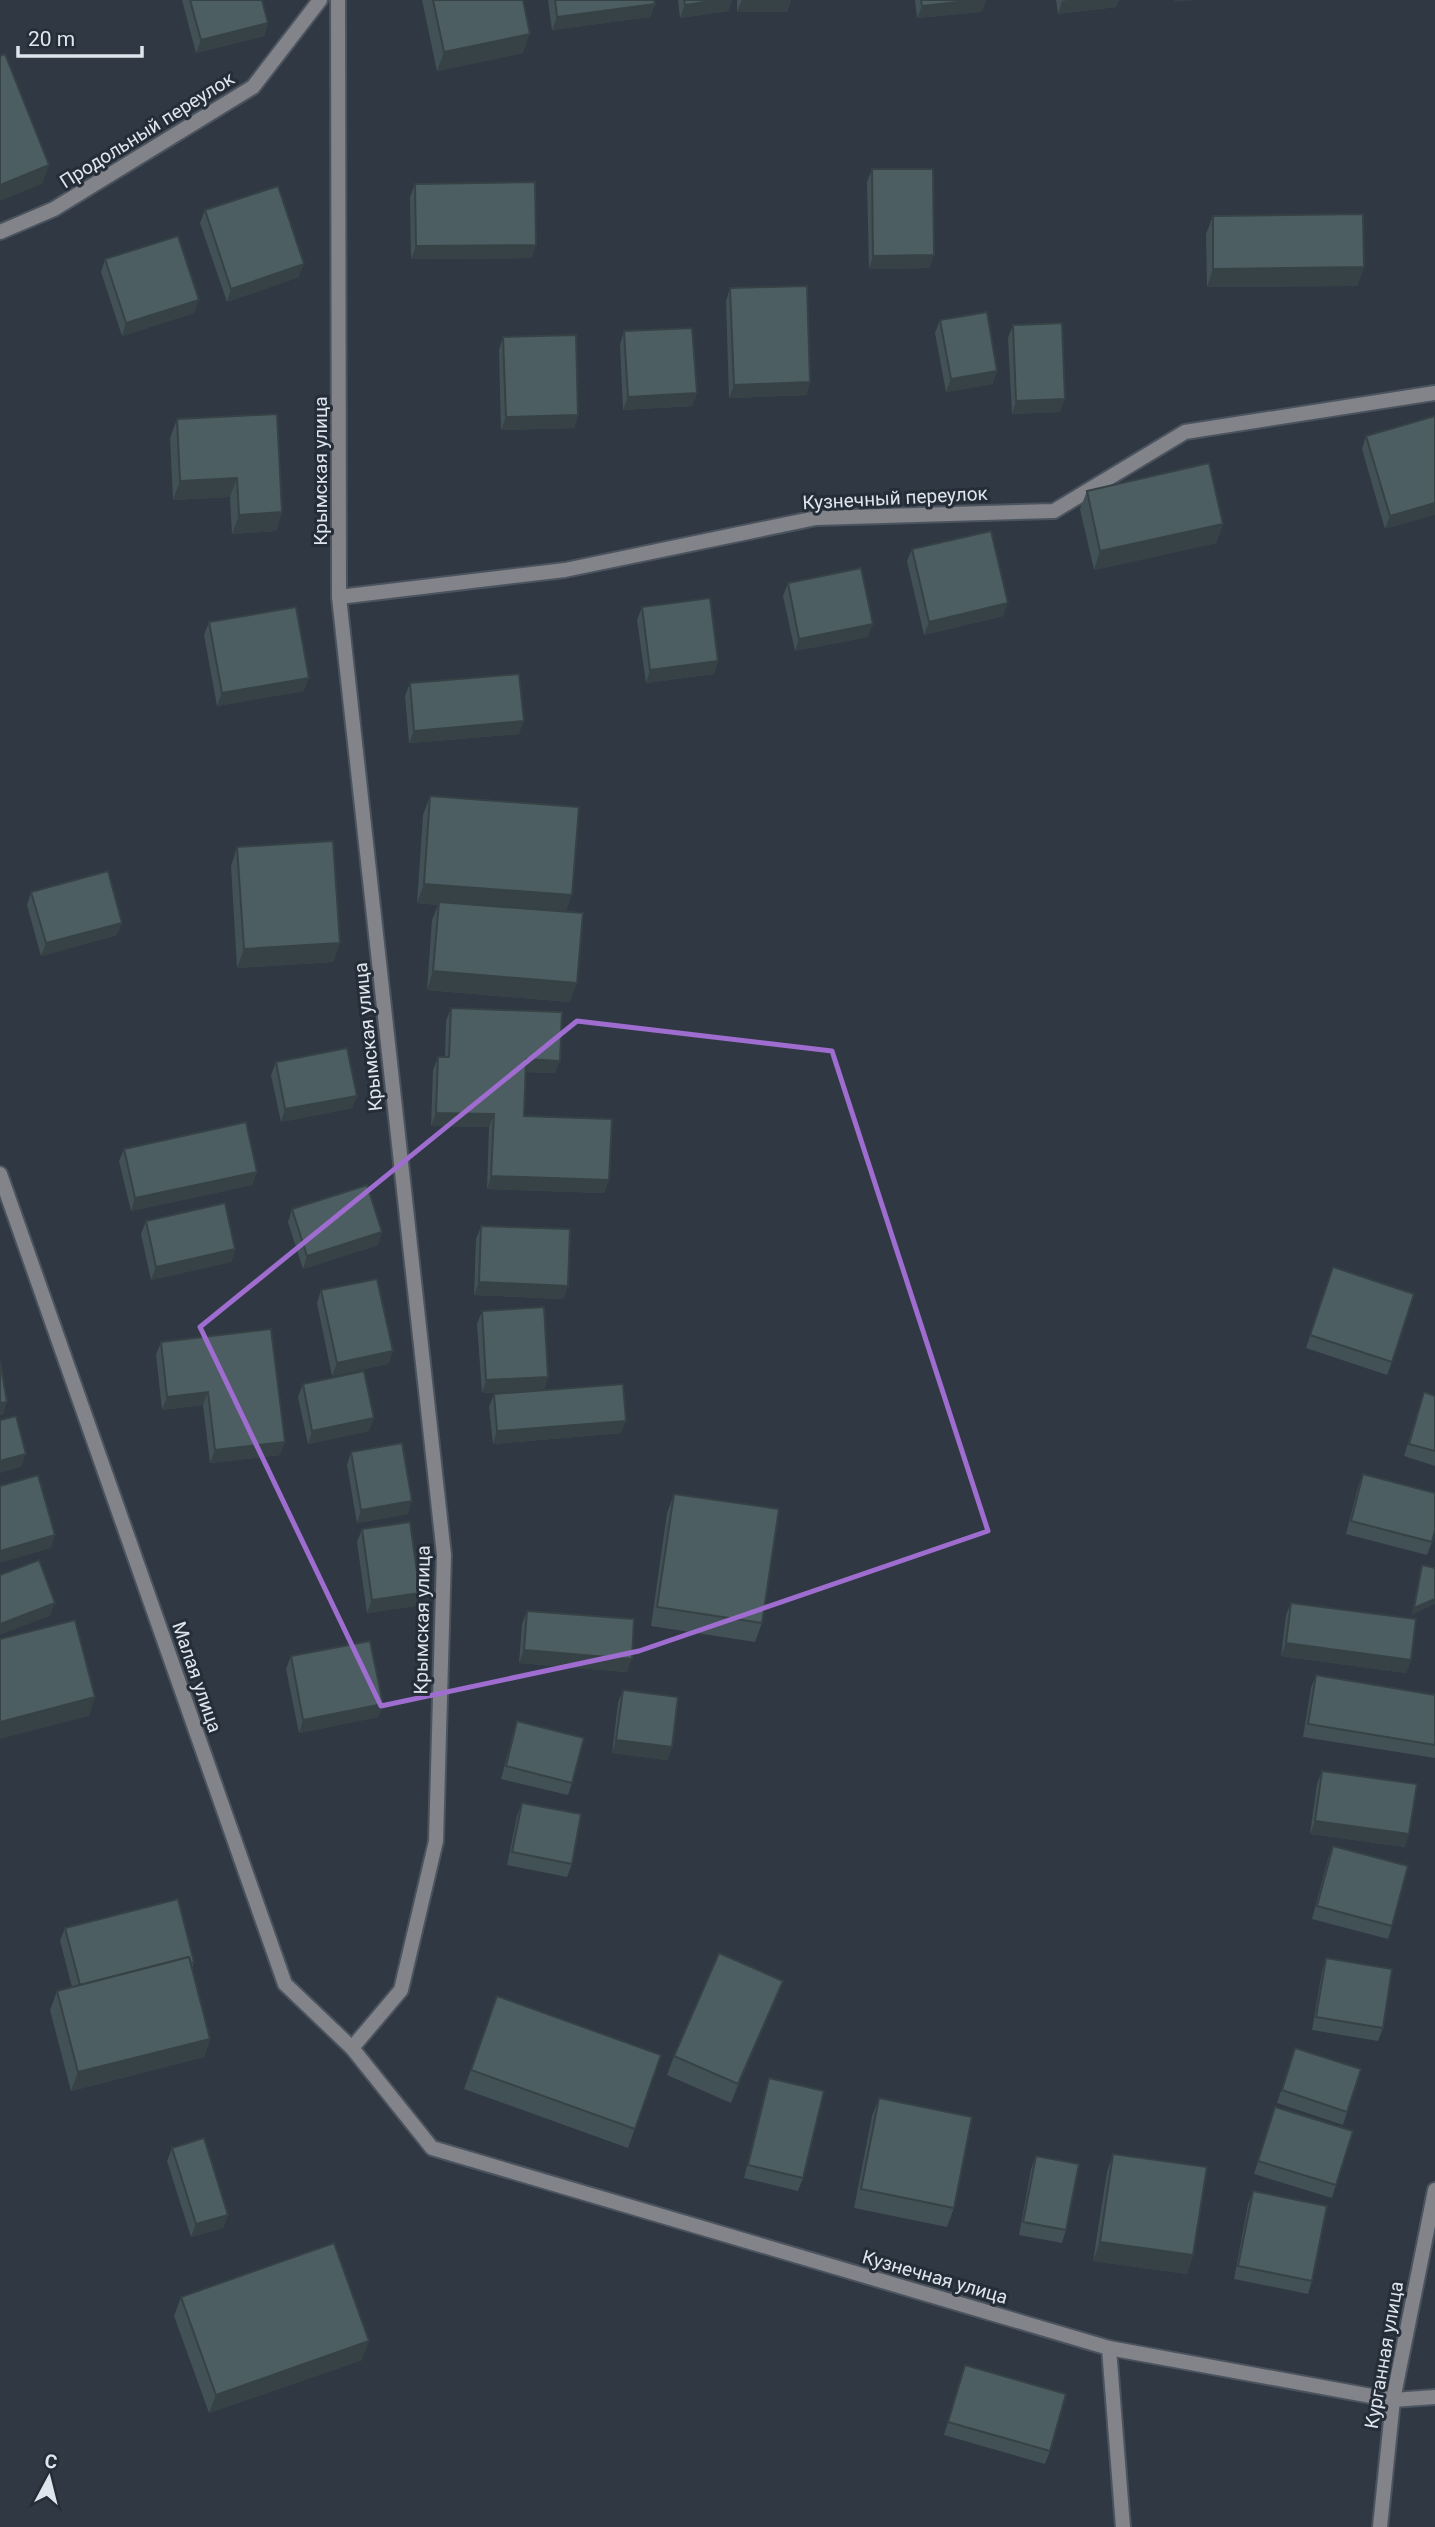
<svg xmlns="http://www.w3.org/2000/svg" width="1435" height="2527" viewBox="0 0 1435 2527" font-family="Roboto,sans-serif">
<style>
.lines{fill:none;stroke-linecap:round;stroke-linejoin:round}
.minor-casing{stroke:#4b545e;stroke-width:18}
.tertiary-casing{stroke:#4b545e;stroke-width:18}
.minor{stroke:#83838a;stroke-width:14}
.tertiary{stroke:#83838a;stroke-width:14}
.wall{fill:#425155}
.shaded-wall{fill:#364245}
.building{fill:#4d5e63;stroke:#364245;stroke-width:2}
.marked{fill:none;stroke:#9e6dcf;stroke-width:5;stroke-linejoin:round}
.labels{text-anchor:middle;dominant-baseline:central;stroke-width:6;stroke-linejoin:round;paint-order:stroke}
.street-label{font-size:19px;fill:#dfe5ec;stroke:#252e38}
</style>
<rect width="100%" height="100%" fill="#2f3843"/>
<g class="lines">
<defs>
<g id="minor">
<path d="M 338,0 L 339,597 L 444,1555 L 436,1841 L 401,1990 L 352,2048"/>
<path d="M 339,597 L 565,570 L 816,518 L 1054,511 L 1185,432 L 1435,393"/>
<path d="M 0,1174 L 285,1984 L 352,2048 L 432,2148 L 1109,2348 L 1393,2400 L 1435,2397"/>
<path d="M 1109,2348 L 1123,2527"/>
<path d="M 1380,2527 L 1393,2400 L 1435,2190"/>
</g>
<path id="tertiary" d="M 0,232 L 54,209 L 253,87 L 320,0"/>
</defs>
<use href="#minor" class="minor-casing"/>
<use href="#tertiary" class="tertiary-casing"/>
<use href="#minor" class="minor"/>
<use href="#tertiary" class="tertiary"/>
</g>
<g class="wall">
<path d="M 182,0 L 262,0 L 268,23 L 264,36 L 196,53 Z"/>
<path d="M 422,0 L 523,0 L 523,53 L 437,71 Z"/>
<path d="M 548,0 L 654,0 L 655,4 L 650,17 L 552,30 Z"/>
<path d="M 678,0 L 732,0 L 728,11 L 680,18 Z"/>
<path d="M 737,0 L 791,0 L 787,12 L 737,12 Z"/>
<path d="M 915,0 L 986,0 L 981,12 L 917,18 Z"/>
<path d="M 1056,0 L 1119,0 L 1116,7 L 1058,14 Z"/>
<path d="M 872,169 L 930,268 L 869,269 L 867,182 Z"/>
<path d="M 415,184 L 532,258 L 411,259 L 410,197 Z"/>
<path d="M 205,210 L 299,277 L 227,302 L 200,223 Z"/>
<path d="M 1213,216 L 1364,267 L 1357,286 L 1207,287 L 1206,234 Z"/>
<path d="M 105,259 L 194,313 L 122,336 L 101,272 Z"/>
<path d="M 730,288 L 810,382 L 806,395 L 729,398 L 726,301 Z"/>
<path d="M 940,320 L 997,371 L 992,384 L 946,392 L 935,333 Z"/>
<path d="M 1013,325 L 1060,412 L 1012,414 L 1008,338 Z"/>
<path d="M 624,331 L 697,393 L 692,406 L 623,410 L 620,344 Z"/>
<path d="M 503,337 L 578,415 L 574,428 L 501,430 L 499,350 Z"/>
<path d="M 1435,416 L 1385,529 L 1362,449 L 1366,436 Z"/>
<path d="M 177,419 L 282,512 L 276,531 L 232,534 L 230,497 L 173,500 L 170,438 Z"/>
<path d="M 1087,491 L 1223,524 L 1216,543 L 1094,570 L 1080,509 Z"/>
<path d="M 912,549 L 1003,616 L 924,635 L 907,561 Z"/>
<path d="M 788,583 L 868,637 L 795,651 L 783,596 Z"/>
<path d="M 642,607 L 718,661 L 714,674 L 646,683 L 637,620 Z"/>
<path d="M 209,622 L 304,691 L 217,706 L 204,635 Z"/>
<path d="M 410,683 L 519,734 L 409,743 L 405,696 Z"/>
<path d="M 430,796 L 566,912 L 570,1002 L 427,990 L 432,920 L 438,905 L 417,903 L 423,815 Z"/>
<path d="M 237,847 L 340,943 L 333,962 L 237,968 L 231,866 Z"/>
<path d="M 31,892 L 117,935 L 41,956 L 27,905 Z"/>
<path d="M 451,1008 L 555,1073 L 526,1072 L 524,1116 L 609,1180 L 604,1193 L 487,1189 L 489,1127 L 431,1126 L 433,1070 L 438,1057 L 445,1057 L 446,1021 Z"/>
<path d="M 276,1062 L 357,1096 L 352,1108 L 281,1122 L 271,1075 Z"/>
<path d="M 124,1149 L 257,1172 L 252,1185 L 131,1211 L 119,1161 Z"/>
<path d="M 292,1209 L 378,1245 L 303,1269 L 288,1222 Z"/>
<path d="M 146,1221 L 235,1249 L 231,1262 L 151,1280 L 141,1234 Z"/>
<path d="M 481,1226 L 564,1299 L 474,1295 L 476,1239 Z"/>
<path d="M 1333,1267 L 1392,1362 L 1387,1375 L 1306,1348 Z"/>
<path d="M 321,1290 L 393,1351 L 388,1364 L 332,1376 L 317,1303 Z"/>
<path d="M 482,1311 L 548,1377 L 544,1390 L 482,1393 L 477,1324 Z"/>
<path d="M 161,1342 L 280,1455 L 210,1463 L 203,1405 L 162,1410 L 156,1355 Z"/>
<path d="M 303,1384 L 369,1431 L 308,1444 L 298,1397 Z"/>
<path d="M 1424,1392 L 1435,1396 L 1435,1466 L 1404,1456 Z"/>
<path d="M 494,1394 L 621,1433 L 493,1444 L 489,1407 Z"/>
<path d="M 351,1452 L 408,1514 L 357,1523 L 347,1465 Z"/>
<path d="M 1363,1474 L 1432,1542 L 1427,1555 L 1346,1534 L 1358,1487 Z"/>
<path d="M 674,1494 L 762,1623 L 755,1642 L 651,1626 L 667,1513 Z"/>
<path d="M 362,1529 L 420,1593 L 415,1606 L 367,1613 L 357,1542 Z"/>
<path d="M 1422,1565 L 1435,1568 L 1412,1615 L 1420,1572 Z"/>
<path d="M 1291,1603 L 1411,1660 L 1406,1673 L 1281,1656 L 1286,1615 Z"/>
<path d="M 527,1611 L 627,1672 L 519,1663 L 522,1624 Z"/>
<path d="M 291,1656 L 383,1704 L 378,1717 L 299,1733 L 286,1669 Z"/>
<path d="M 1316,1675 L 1435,1695 L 1435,1758 L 1303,1737 L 1311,1688 Z"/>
<path d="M 623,1690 L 672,1747 L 667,1760 L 612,1753 L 618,1703 Z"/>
<path d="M 517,1721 L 572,1783 L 568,1795 L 501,1779 L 513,1734 Z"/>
<path d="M 1322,1771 L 1405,1847 L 1310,1834 L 1317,1784 Z"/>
<path d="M 522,1803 L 572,1864 L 567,1877 L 507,1865 L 517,1816 Z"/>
<path d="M 1333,1846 L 1392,1926 L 1388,1939 L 1312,1919 L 1328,1859 Z"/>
<path d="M 65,1928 L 194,1962 L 192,1968 L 210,2039 L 204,2057 L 71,2091 L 50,2010 L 57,1991 L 72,1987 L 60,1941 Z"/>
<path d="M 1326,1958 L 1383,2028 L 1378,2041 L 1312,2030 L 1322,1971 Z"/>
<path d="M 497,1996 L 661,2055 L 628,2148 L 464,2089 Z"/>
<path d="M 776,1999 L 731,2103 L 667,2075 L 674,2056 Z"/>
<path d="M 1295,2048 L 1361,2069 L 1343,2125 L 1277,2103 Z"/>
<path d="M 769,2078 L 803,2178 L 798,2191 L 744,2178 L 765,2091 Z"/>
<path d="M 879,2098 L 954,2208 L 947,2227 L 854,2208 L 872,2116 Z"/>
<path d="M 1275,2107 L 1336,2185 L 1332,2198 L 1254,2174 Z"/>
<path d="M 172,2148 L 228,2215 L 223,2228 L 191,2237 L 167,2161 Z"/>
<path d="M 1113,2154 L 1193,2255 L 1187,2274 L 1093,2261 L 1107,2172 Z"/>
<path d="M 1036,2156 L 1066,2230 L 1062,2243 L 1019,2235 L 1031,2169 Z"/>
<path d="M 1253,2191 L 1312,2281 L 1308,2294 L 1234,2279 L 1248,2204 Z"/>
<path d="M 181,2297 L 362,2360 L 209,2413 L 174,2316 Z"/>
<path d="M 965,2365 L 1050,2451 L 1045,2464 L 944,2435 Z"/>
</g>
<g class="shaded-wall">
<path d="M 718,0 L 732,0 L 728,11 L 680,18 L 685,5 Z"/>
<path d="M 742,0 L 791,0 L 787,12 L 737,12 Z"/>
<path d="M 975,0 L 986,0 L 981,12 L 917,18 L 922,6 Z"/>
<path d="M 1068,0 L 1119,0 L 1116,7 L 1058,14 L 1062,1 Z"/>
<path d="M 1175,0 L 1198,0 L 1174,2 Z"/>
<path d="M 655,4 L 650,17 L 552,30 L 557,17 Z"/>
<path d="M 268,23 L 264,36 L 196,53 L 201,40 Z"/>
<path d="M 530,34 L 523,53 L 437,71 L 444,52 Z"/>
<path d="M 49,165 L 42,184 L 0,201 L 0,185 Z"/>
<path d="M 536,245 L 532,258 L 411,259 L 416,246 Z"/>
<path d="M 934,255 L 930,268 L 869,269 L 873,256 Z"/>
<path d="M 304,264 L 299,277 L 227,302 L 231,289 Z"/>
<path d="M 1364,267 L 1357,286 L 1207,287 L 1213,269 Z"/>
<path d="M 199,300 L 194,313 L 122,336 L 126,323 Z"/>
<path d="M 997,371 L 992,384 L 946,392 L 951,379 Z"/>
<path d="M 810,382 L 806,395 L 729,398 L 734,385 Z"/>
<path d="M 697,393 L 692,406 L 623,410 L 628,397 Z"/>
<path d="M 1065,399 L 1060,412 L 1012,414 L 1016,401 Z"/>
<path d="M 578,415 L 574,428 L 501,430 L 506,417 Z"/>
<path d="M 237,478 L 230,497 L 173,500 L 180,481 Z"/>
<path d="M 1435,503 L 1435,515 L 1385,529 L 1390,516 Z"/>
<path d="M 282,512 L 276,531 L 232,534 L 239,515 Z"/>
<path d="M 1223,524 L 1216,543 L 1094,570 L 1100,551 Z"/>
<path d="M 1008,603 L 1003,616 L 924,635 L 929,622 Z"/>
<path d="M 873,624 L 868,637 L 795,651 L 799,639 Z"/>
<path d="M 718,661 L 714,674 L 646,683 L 650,670 Z"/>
<path d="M 309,678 L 304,691 L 217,706 L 222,693 Z"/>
<path d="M 524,721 L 519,734 L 409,743 L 414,731 Z"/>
<path d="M 424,884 L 572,895 L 565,914 L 439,902 L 438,905 L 417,903 Z"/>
<path d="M 122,923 L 117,935 L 41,956 L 46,943 Z"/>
<path d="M 340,943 L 333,962 L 237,968 L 244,949 Z"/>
<path d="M 433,971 L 577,983 L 570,1002 L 427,990 Z"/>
<path d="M 526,1059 L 560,1061 L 555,1073 L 522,1072 Z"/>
<path d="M 357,1096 L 352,1108 L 281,1122 L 285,1109 Z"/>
<path d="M 436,1113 L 494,1114 L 489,1127 L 431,1126 Z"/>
<path d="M 257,1172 L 252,1185 L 131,1211 L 135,1198 Z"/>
<path d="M 491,1176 L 609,1180 L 604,1193 L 487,1189 Z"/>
<path d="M 382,1232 L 378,1245 L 303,1269 L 307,1256 Z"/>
<path d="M 235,1249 L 231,1262 L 151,1280 L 156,1267 Z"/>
<path d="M 479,1282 L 568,1286 L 564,1299 L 474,1295 Z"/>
<path d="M 393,1351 L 388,1364 L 332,1376 L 337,1363 Z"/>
<path d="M 548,1377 L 544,1390 L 482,1393 L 486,1380 Z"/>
<path d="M 208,1392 L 203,1405 L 162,1410 L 167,1397 Z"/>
<path d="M 7,1402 L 3,1415 L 0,1415 L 0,1403 Z"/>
<path d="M 374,1418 L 369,1431 L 308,1444 L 312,1431 Z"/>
<path d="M 626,1421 L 621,1433 L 493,1444 L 497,1431 Z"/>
<path d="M 285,1442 L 280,1455 L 210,1463 L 215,1450 Z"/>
<path d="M 26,1454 L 21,1467 L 0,1473 L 0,1461 Z"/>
<path d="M 412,1501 L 408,1514 L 357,1523 L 361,1510 Z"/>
<path d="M 55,1535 L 51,1548 L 0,1563 L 0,1551 Z"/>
<path d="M 420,1593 L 415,1606 L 367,1613 L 372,1600 Z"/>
<path d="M 1435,1599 L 1435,1604 L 1412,1615 L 1414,1608 Z"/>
<path d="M 55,1603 L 50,1616 L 0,1635 L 0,1624 Z"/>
<path d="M 1286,1643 L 1411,1660 L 1406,1673 L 1281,1656 Z"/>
<path d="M 524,1650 L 632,1659 L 627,1672 L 519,1663 Z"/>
<path d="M 95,1697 L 89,1716 L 0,1739 L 0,1722 Z"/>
<path d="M 383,1704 L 378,1717 L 299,1733 L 303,1720 Z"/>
<path d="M 616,1740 L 672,1747 L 667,1760 L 612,1753 Z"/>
<path d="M 1315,1821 L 1409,1834 L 1405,1847 L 1310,1834 Z"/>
<path d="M 783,1981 L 776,1999 L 731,2103 L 738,2084 Z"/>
<path d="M 210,2039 L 204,2057 L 71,2091 L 78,2072 Z"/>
<path d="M 228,2215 L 223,2228 L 191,2237 L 196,2224 Z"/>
<path d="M 1100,2242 L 1193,2255 L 1187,2274 L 1093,2261 Z"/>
<path d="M 369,2341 L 362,2360 L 209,2413 L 216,2395 Z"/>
</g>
<g class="building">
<path d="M 190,0 L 262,0 L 268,23 L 201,40 Z"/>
<path d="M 433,0 L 523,0 L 530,34 L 444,52 Z"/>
<path d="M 555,0 L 654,0 L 655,4 L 557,17 Z"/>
<path d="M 684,0 L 718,0 L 685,5 Z"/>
<path d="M 921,0 L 975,0 L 922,6 Z"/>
<path d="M 5,54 L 49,165 L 0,185 L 0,56 Z"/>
<path d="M 872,169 L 933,169 L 934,255 L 873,256 Z"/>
<path d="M 535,182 L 536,245 L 416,246 L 415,184 Z"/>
<path d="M 278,186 L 304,264 L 231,289 L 205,210 Z"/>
<path d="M 1363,214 L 1364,267 L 1213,269 L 1213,216 Z"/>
<path d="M 178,236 L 199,300 L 126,323 L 105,259 Z"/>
<path d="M 807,286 L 810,382 L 734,385 L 730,288 Z"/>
<path d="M 987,312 L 997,371 L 951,379 L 940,320 Z"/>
<path d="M 1062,323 L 1065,399 L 1016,401 L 1013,325 Z"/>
<path d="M 692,328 L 697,393 L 628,397 L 624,331 Z"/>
<path d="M 576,335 L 578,415 L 506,417 L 503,337 Z"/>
<path d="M 277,414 L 282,512 L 239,515 L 237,478 L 180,481 L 177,419 Z"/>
<path d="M 1435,416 L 1435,503 L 1390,516 L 1366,436 Z"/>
<path d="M 1209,463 L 1223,524 L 1100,551 L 1087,491 Z"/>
<path d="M 991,531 L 1008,603 L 929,622 L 912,549 Z"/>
<path d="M 861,568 L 873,624 L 799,639 L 788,583 Z"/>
<path d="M 710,598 L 718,661 L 650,670 L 642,607 Z"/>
<path d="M 296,607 L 309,678 L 222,693 L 209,622 Z"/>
<path d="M 519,674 L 524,721 L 414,731 L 410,683 Z"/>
<path d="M 430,796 L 579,807 L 572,895 L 424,884 Z"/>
<path d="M 333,841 L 340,943 L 244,949 L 237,847 Z"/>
<path d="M 108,871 L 122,923 L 46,943 L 31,892 Z"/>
<path d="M 439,902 L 583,913 L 577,983 L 433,971 Z"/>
<path d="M 451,1008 L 562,1012 L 560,1061 L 526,1059 L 524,1116 L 612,1119 L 609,1180 L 491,1176 L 494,1114 L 436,1113 L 438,1057 L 449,1057 Z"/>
<path d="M 347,1048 L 357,1096 L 285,1109 L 276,1062 Z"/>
<path d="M 246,1122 L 257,1172 L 135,1198 L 124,1149 Z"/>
<path d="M 367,1185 L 382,1232 L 307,1256 L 292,1209 Z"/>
<path d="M 225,1203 L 235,1249 L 156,1267 L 146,1221 Z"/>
<path d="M 481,1226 L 570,1229 L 568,1286 L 479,1282 Z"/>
<path d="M 1333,1267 L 1414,1294 L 1392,1362 L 1310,1335 Z"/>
<path d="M 377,1279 L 393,1351 L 337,1363 L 321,1290 Z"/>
<path d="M 544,1307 L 548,1377 L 486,1380 L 482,1311 Z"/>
<path d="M 271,1329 L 285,1442 L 215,1450 L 208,1392 L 167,1397 L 161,1342 Z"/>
<path d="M 0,1361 L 7,1402 L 0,1403 Z"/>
<path d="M 364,1371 L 374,1418 L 312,1431 L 303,1384 Z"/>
<path d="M 623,1384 L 626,1421 L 497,1431 L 494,1394 Z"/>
<path d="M 1424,1392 L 1435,1396 L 1435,1451 L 1409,1444 Z"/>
<path d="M 16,1416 L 26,1454 L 0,1461 L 0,1420 Z"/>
<path d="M 402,1443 L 412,1501 L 361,1510 L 351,1452 Z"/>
<path d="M 1363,1474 L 1435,1493 L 1435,1530 L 1432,1542 L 1351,1521 Z"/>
<path d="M 38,1475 L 55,1535 L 0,1551 L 0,1486 Z"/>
<path d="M 674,1494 L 779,1509 L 762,1623 L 657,1607 Z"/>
<path d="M 410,1522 L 420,1593 L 372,1600 L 362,1529 Z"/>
<path d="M 39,1560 L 55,1603 L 0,1624 L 0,1575 Z"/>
<path d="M 1422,1565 L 1435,1568 L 1435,1599 L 1414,1608 Z"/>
<path d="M 1291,1603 L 1416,1619 L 1411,1660 L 1286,1643 Z"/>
<path d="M 527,1611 L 634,1619 L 632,1659 L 524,1650 Z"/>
<path d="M 75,1620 L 95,1697 L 0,1722 L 0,1639 Z"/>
<path d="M 370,1641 L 383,1704 L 303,1720 L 291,1656 Z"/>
<path d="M 1316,1675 L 1435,1695 L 1435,1745 L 1308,1724 Z"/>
<path d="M 623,1690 L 678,1697 L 672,1747 L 616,1740 Z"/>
<path d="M 517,1721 L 584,1738 L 572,1783 L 506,1766 Z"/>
<path d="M 1322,1771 L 1417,1784 L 1409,1834 L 1315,1821 Z"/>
<path d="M 522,1803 L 581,1814 L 572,1864 L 512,1852 Z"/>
<path d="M 1333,1846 L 1408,1866 L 1392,1926 L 1317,1906 Z"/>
<path d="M 178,1899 L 194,1962 L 191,1963 L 189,1957 L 80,1985 L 65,1928 Z"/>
<path d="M 719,1953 L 783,1981 L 738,2084 L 674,2056 Z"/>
<path d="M 189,1957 L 210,2039 L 78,2072 L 57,1991 Z"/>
<path d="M 1326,1958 L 1392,1969 L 1383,2028 L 1316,2017 Z"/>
<path d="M 497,1996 L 661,2055 L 635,2129 L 471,2070 Z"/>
<path d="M 1295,2048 L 1361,2069 L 1347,2112 L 1282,2090 Z"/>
<path d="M 769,2078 L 824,2091 L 803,2178 L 748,2165 Z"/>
<path d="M 879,2098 L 972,2117 L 954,2208 L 861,2189 Z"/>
<path d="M 1275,2107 L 1353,2131 L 1336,2185 L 1258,2161 Z"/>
<path d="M 204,2138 L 228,2215 L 196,2224 L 172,2148 Z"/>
<path d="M 1113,2154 L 1207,2167 L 1193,2255 L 1100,2242 Z"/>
<path d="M 1036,2156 L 1079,2164 L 1066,2230 L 1023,2222 Z"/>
<path d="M 1253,2191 L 1327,2206 L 1312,2281 L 1238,2266 Z"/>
<path d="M 334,2243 L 369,2341 L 216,2395 L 181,2297 Z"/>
<path d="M 965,2365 L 1066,2394 L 1050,2451 L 948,2422 Z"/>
</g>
<path class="marked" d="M 577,1021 L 832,1051 L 988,1531 L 639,1651 L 381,1706 L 200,1327 Z"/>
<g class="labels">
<g class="street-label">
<text transform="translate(147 130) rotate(-32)">Продольный переулок</text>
<text transform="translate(320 471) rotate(-90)">Крымская улица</text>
<text transform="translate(895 498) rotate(-3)">Кузнечный переулок</text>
<text transform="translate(368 1037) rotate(-96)">Крымская улица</text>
<text transform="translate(422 1620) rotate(-89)">Крымская улица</text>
<text transform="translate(197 1677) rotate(71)">Малая улица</text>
<text transform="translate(935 2277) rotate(16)">Кузнечная улица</text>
<text transform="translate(1384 2355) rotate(-80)">Курганная улица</text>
</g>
</g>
<g transform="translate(49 2478) rotate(7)" stroke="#252e38" stroke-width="5" paint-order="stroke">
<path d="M0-5L12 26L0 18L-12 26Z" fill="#dfe5ec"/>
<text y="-10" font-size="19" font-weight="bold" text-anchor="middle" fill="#dfe5ec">С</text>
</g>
<path d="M18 46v10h124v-10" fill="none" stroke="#dfe5ec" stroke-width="3.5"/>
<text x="28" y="46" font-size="21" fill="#dfe5ec" stroke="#252e38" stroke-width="5" paint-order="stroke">20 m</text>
</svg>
